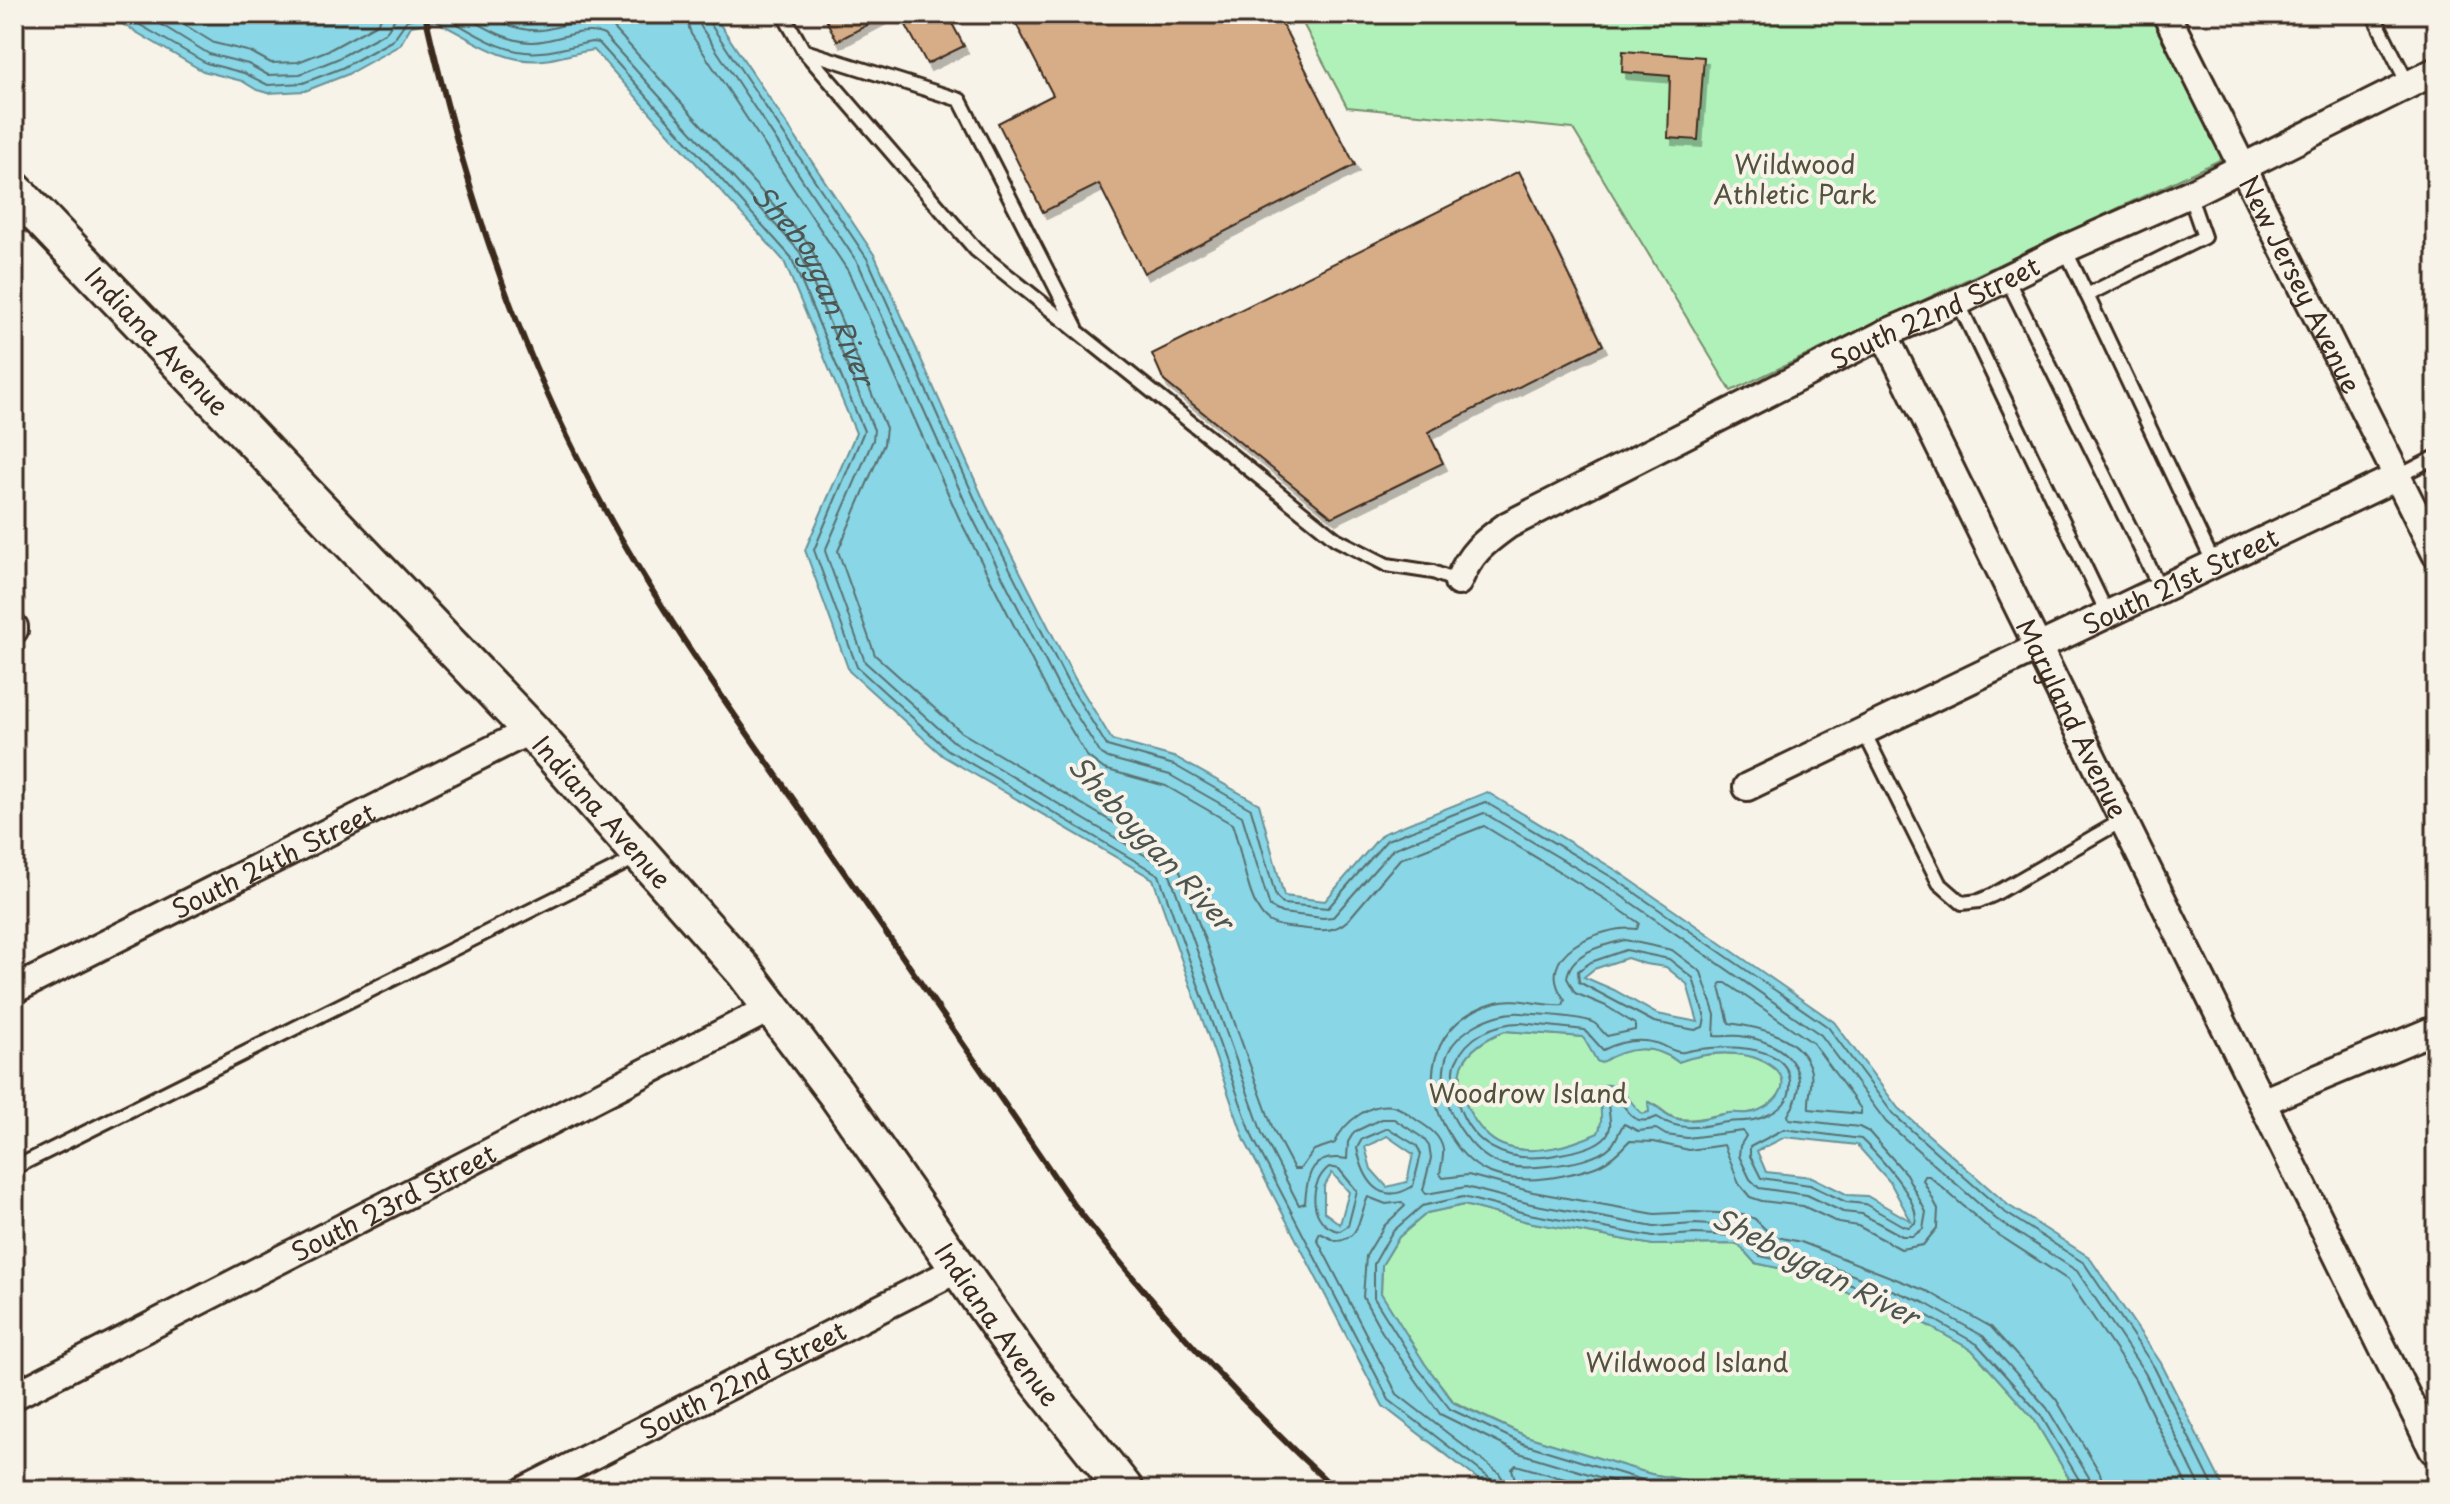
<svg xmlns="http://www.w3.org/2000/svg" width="2450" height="1504" viewBox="0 0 2450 1504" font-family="'Playpen Sans',sans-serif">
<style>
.green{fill:#b0f1b9;stroke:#768e6c;stroke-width:2}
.water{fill:#88d6e6;stroke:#699196;stroke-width:2;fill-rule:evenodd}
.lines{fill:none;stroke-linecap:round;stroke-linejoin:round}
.shore{stroke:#5a6f6e;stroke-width:2}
.building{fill:#d7ad88;stroke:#3b2a1e;stroke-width:2;filter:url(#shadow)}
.service-casing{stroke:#3b2a1e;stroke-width:18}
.minor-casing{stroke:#3b2a1e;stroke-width:32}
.secondary-casing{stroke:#3b2a1e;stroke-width:42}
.service{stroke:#f7f3e8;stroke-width:12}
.minor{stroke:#f7f3e8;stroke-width:26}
.secondary{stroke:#f7f3e8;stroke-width:36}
.rail{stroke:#3b2a1e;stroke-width:6}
.labels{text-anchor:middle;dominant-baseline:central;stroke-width:8;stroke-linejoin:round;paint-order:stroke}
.park-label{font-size:26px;fill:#52523d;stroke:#f7f3e8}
.street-label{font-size:26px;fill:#3b2a1e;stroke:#f7f3e8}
.water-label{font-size:28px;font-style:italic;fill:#4e5550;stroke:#f7f3e8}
</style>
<defs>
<filter id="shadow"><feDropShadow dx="4" dy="7" stdDeviation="0" flood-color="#0004"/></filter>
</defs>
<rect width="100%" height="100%" fill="#f7f3e8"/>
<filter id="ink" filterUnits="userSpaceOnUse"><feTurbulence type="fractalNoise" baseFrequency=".0125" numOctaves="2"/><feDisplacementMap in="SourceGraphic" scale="16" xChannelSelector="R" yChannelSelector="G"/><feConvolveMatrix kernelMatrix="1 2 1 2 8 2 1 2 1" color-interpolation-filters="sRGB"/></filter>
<g filter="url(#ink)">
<g class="green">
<path d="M 1298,14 L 2151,14 L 2222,159 L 1731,391 L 1573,129 L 1347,107 Z"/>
<path d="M 1505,1031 L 1584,1037 L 1597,1061 L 1601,1062 C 1624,1047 1655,1043 1678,1062 C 1706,1052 1748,1047 1774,1068 C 1797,1086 1769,1111 1748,1113 C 1742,1114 1736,1112 1730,1113 C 1711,1115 1693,1123 1675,1118 C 1665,1115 1659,1105 1649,1102 L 1649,1112 L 1643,1114 L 1601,1091 C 1598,1108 1605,1116 1599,1133 C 1570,1146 1532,1157 1502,1145 C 1477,1135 1454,1093 1462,1066 C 1468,1049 1489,1037 1505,1031 Z"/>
<path d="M 1464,1205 L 1528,1222 L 1653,1245 L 1738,1244 L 1755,1263 L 1792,1271 L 1916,1319 L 1972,1350 L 2034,1419 L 2076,1490 L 1742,1490 L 1651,1474 L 1526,1436 L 1454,1402 L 1425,1364 L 1381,1294 L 1382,1265 L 1399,1237 L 1427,1213 Z"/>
</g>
<path class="water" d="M 83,14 L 713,14 L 875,256 L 986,505 L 1074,677 L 1112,740 L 1177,758 L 1259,804 L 1284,896 L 1325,901 L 1382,834 L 1487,792 L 1619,872 L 1834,1022 L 1898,1108 L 2008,1205 L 2089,1257 L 2161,1363 L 2225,1490 L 2076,1490 L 2034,1419 L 1972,1350 L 1916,1319 L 1792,1271 L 1755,1263 L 1738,1244 L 1653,1245 L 1528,1222 L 1464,1205 L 1427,1213 L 1399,1237 L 1382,1265 L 1381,1293 L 1425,1364 L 1454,1403 L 1526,1436 L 1651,1474 L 1742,1490 L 1492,1490 L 1383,1406 L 1245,1141 L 1153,879 L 943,756 L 849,671 L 805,550 L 856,433 L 784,261 L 594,50 C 577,52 560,58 544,60 C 504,65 470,38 436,21 L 411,26 L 400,45 L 346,75 L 305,91 L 268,93 L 257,90 L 242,81 L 203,71 L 117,21 ZM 1627,958 L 1645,964 L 1666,967 L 1687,984 L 1698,1022 L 1657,1014 L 1614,990 L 1584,977 L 1594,969 ZM 1505,1031 L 1583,1037 L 1597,1061 L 1601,1063 C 1625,1047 1654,1043 1678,1062 C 1706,1052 1748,1047 1774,1068 C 1797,1087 1768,1111 1748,1113 C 1741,1114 1735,1112 1729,1113 C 1711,1116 1692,1124 1674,1118 C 1664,1115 1658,1105 1648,1102 L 1649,1112 L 1643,1114 C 1629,1104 1624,1083 1604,1085 C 1595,1101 1606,1116 1598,1133 C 1570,1146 1532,1157 1502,1145 C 1477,1135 1454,1093 1462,1066 C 1468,1049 1489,1037 1505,1031 ZM 1387,1136 L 1413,1154 L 1407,1182 L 1387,1187 L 1371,1169 L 1365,1147 ZM 1785,1137 L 1857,1145 L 1890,1182 L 1911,1221 L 1867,1196 L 1848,1195 L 1812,1177 L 1766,1172 L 1757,1151 ZM 1332,1173 L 1349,1192 L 1340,1224 L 1324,1212 L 1324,1187 Z"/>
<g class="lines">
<g class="shore">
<path d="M 121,14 L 206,63 L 244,73 L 268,85 L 303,83 L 342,68 L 393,40 L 407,20 L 432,14"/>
<path d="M 144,14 L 209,54 L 248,64 L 268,75 L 300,74 L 337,59 L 386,32 L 398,14"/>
<path d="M 167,14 L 214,43 L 251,52 L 271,63 L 298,62 L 331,49 L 377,24 L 384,14"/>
<path d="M 440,14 C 471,30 503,56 541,52 C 558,51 575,45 591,42 L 599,43 L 791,257 L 864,431 L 814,550 L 857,667 L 948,750 L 1159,875 L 1253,1138 L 1389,1400 L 1492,1480 L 1496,1490"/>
<path d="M 461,14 C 484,26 504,41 531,42 C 554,43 582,25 604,35 L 800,252 L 874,430 L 873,440 L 825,551 L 865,662 L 954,742 L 1168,869 L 1262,1133 L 1299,1205 L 1305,1203 C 1307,1173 1312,1153 1347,1159 L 1348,1142 L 1354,1132 L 1381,1119 L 1394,1119 L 1423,1138 L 1429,1146 L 1431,1158 L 1423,1190 L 1426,1194 L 1466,1187 L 1531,1204 L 1654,1227 L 1694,1224 L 1745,1227 L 1765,1247 L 1798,1254 L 1923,1302 L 1983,1336 L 2047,1408 L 2090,1479 L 2092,1490"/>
<path id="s1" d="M 485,14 C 501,23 522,32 541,30 C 564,27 589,13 611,25 L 810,245 L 886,428 L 884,444 L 838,551 L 875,655 L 961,732 L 1176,860 L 1273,1129 L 1294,1169 L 1300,1169 L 1314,1150 L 1335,1143 C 1343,1122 1372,1100 1396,1107 C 1404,1110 1411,1116 1418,1121 C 1429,1128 1440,1135 1443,1149 C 1444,1157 1441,1166 1440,1174 L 1443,1178 L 1468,1175 L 1533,1192 L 1655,1214 L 1694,1212 L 1743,1214 L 1755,1219 L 1772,1236 L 1801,1242 L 1929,1292 L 1991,1327 L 2056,1399 L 2100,1473 L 2104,1490"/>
<path d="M 685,14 L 691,34 L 848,271 L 959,518 L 1048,692 L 1087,756 L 1104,769 L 1166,786 L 1232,824 C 1242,848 1247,909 1270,922 C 1280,928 1295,927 1307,929 C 1323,931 1335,932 1348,920 L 1400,859 L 1484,826 L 1603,898 L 1639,923 L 1637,929 C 1601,925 1530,954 1565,1000 L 1563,1005 C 1541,1007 1518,996 1496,1002 C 1432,1020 1417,1081 1449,1134 C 1459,1151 1470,1164 1488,1172 C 1512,1182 1536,1181 1561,1176 C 1594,1169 1607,1166 1629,1141 L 1654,1142 L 1689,1150 L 1724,1145 L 1739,1184 L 1750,1197 L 1762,1201 L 1803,1206 L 1839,1223 L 1858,1226 L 1901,1249 L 1923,1245 L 1937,1228 L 1938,1209 L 1923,1180 L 1925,1176 L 1929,1176 L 1991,1230 L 2068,1280 L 2135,1379 L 2189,1490"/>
<path d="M 697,14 L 701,27 L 859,265 L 970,513 L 1058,686 L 1100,753 L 1108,758 L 1170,775 L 1242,816 L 1270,907 L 1282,913 L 1323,918 L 1333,917 L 1393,849 L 1484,813 L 1610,888 L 1821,1035 L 1886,1122 L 1996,1219 L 2077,1271 L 2145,1373 L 2202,1490"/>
<path d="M 708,14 L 709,22 L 868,260 L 979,508 L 1067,681 L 1107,746 L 1174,765 L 1251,809 L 1276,897 L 1283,904 L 1328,908 L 1387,840 L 1485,802 L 1615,879 L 1828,1027 L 1893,1114 L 2003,1211 L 2084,1263 L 2154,1367 L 2215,1490"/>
<path d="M 1625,940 L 1672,950 L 1701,972 L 1715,1015 L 1714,1036 C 1722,1037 1731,1035 1740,1036 C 1784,1041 1817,1071 1788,1115 L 1789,1119 L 1859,1127 L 1869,1132 L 1906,1174 L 1926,1212 L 1923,1229 L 1913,1236 L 1902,1236 L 1862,1214 L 1843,1212 L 1807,1195 L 1759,1188 L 1750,1179 L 1739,1156 L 1740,1146 L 1746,1136 L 1743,1131 L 1687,1138 L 1666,1135 L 1656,1129 L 1638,1131 L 1624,1124 C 1619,1130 1617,1139 1612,1145 C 1598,1160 1567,1164 1548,1166 C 1502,1172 1480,1162 1456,1122 C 1446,1105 1441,1083 1445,1063 C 1450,1033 1493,1011 1521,1013 C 1536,1014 1584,1016 1594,1023 C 1599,1026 1602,1032 1607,1036 L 1635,1030 L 1635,1024 L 1606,1006 L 1575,993 L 1567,978 C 1570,952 1604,945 1625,940 Z"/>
<path d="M 1626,950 L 1669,959 L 1693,978 L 1705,1018 L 1703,1027 L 1695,1030 L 1654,1022 L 1579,982 L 1578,971 L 1591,962 Z"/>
<path d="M 1721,983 L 1726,983 L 1813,1043 L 1861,1109 L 1861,1114 L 1809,1109 C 1808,1097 1813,1085 1811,1072 C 1803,1036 1759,1027 1729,1023 L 1720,987 Z"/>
<path d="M 1521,1023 L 1585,1030 L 1603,1050 C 1619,1042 1637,1038 1656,1043 C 1665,1045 1675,1054 1684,1052 C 1713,1045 1794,1039 1790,1088 C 1789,1101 1779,1110 1768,1115 C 1753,1123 1737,1120 1721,1123 C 1697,1128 1678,1131 1657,1117 C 1629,1130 1630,1105 1611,1094 C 1602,1107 1619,1126 1603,1139 C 1591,1149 1571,1152 1556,1155 C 1506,1165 1466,1145 1455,1092 C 1454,1083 1452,1070 1456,1062 C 1467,1036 1495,1023 1521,1023 Z"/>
<path d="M 1388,1128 L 1417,1146 L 1421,1154 L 1413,1186 C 1379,1208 1363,1178 1357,1148 L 1362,1139 Z"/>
<path d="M 1784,1129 L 1861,1139 C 1877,1154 1922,1201 1915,1223 L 1909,1227 L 1903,1226 L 1865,1204 L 1846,1202 L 1810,1185 L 1761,1178 L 1750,1156 L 1750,1147 Z"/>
<path d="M 1329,1167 L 1339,1169 L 1357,1191 L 1348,1226 L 1340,1231 C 1309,1226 1307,1184 1329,1167 Z"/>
<path d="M 1506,1490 L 1504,1481 L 1499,1473 L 1397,1394 L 1317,1239 L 1320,1233 L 1336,1241 C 1361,1240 1359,1215 1368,1197 L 1386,1204 L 1402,1202 L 1405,1206 L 1384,1226 L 1366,1256 L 1363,1297 L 1382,1332 L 1440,1414 L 1519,1453 L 1642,1490"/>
<path d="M 1518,1490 L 1512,1469 L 1516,1465 L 1603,1490"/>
<path d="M 1695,1490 L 1649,1482 L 1524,1444 L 1450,1409 L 1418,1368 L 1374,1298 L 1374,1264 L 1392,1232 L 1422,1206 L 1463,1197 L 1529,1214 L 1653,1237 L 1694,1234 L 1741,1236 L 1760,1256 L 1794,1263 L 1919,1311 L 1977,1344 L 2040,1414 L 2081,1483 L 2082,1490"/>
</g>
</g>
<g class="building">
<path d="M 823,14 L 888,14 L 837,41 Z"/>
<path d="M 900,14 L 947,14 L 964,46 L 927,64 Z"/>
<path d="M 1011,14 L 1277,14 L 1355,165 L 1144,273 L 1099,184 L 1043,212 L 998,123 L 1053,95 Z"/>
<path d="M 1623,51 L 1704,57 L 1698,140 L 1668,138 L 1670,76 L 1622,72 Z"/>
<path d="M 1519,171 L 1603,345 L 1428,432 L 1443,463 L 1332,517 L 1164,381 L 1152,354 Z"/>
</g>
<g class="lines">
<defs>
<g id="service">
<path d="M 783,14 L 804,51 L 976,250 L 1336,539 L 1387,565 L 1433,572 L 1458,582"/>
<path d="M 2373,14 L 2408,84"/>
<path d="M 805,51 L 960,100 L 1076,327"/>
<path d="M 2065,249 L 2087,295 L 2204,237 L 2189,194"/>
<path d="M 2007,279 L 2161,590"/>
<path d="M 2087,295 L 2214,564"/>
<path d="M 1958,302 L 2108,615"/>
<path d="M 2397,477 L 2436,457"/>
<path d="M 1863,730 L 1939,883 L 1962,903 L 1979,901 L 1993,895 L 2123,820"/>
<path d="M 14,1168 L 638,857"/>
</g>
<g id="minor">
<path id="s2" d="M 2166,14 L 2436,554"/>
<path id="s3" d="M 1884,334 L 2433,1450 L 2436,1449"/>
<path id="s4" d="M 1458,582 C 1470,553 1483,543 1508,525 L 1884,334 L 1958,302 L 2065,249 L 2189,194 L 2436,71"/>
<path d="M 14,627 L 14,630"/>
<path id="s5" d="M 1747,787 C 1963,682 2180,580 2397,477"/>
<path id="s6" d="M 14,990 L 531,730"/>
<path d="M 2262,1102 L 2436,1029"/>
<path id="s7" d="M 14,1396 L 773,1007"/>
<path id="s8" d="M 525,1490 L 958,1269"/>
</g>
<g id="secondary">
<path id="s9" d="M 14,190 L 531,730 L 743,970 L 836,1093 L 1029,1369 L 1125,1490"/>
</g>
</defs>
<use href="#service" class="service-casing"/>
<use href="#minor" class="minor-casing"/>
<use href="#secondary" class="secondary-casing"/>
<use href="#service" class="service"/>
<use href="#minor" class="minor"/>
<use href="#secondary" class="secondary"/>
<path class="rail" d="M 425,14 C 460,168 507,319 579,460 C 641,585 723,699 803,813 C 893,943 983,1072 1072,1202 C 1151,1305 1241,1402 1336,1490"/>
</g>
</g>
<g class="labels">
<g class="park-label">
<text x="1795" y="163">Wildwood<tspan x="1795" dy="30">Athletic Park</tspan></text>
<text x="1528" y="1092">Woodrow Island</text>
<text x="1687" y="1361">Wildwood Island</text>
</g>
<g class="street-label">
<text stroke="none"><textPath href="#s2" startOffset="302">New Jersey Avenue</textPath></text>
<text stroke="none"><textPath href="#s4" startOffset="554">South 22nd Street</textPath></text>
<text stroke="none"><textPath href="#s9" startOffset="208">Indiana Avenue</textPath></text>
<text stroke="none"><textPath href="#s5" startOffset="480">South 21st Street</textPath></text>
<text stroke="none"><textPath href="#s3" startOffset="428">Maryland Avenue</textPath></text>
<text stroke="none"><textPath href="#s9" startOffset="856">Indiana Avenue</textPath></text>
<text stroke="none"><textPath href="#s6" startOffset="290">South 24th Street</textPath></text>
<text stroke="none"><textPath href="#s7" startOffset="426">South 23rd Street</textPath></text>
<text stroke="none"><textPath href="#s9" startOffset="1504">Indiana Avenue</textPath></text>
<text stroke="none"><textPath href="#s8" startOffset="244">South 22nd Street</textPath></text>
</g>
<g class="water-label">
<text stroke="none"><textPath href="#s1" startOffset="464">Sheboygan River</textPath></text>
<text transform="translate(1152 842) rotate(47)">Sheboygan River</text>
<text transform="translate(1816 1266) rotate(27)">Sheboygan River</text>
</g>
</g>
<rect width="2450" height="1504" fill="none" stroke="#f7f3e8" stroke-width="48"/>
<rect x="24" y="24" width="2402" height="1456" fill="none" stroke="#3b2a1e" stroke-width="3" filter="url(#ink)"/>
</svg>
